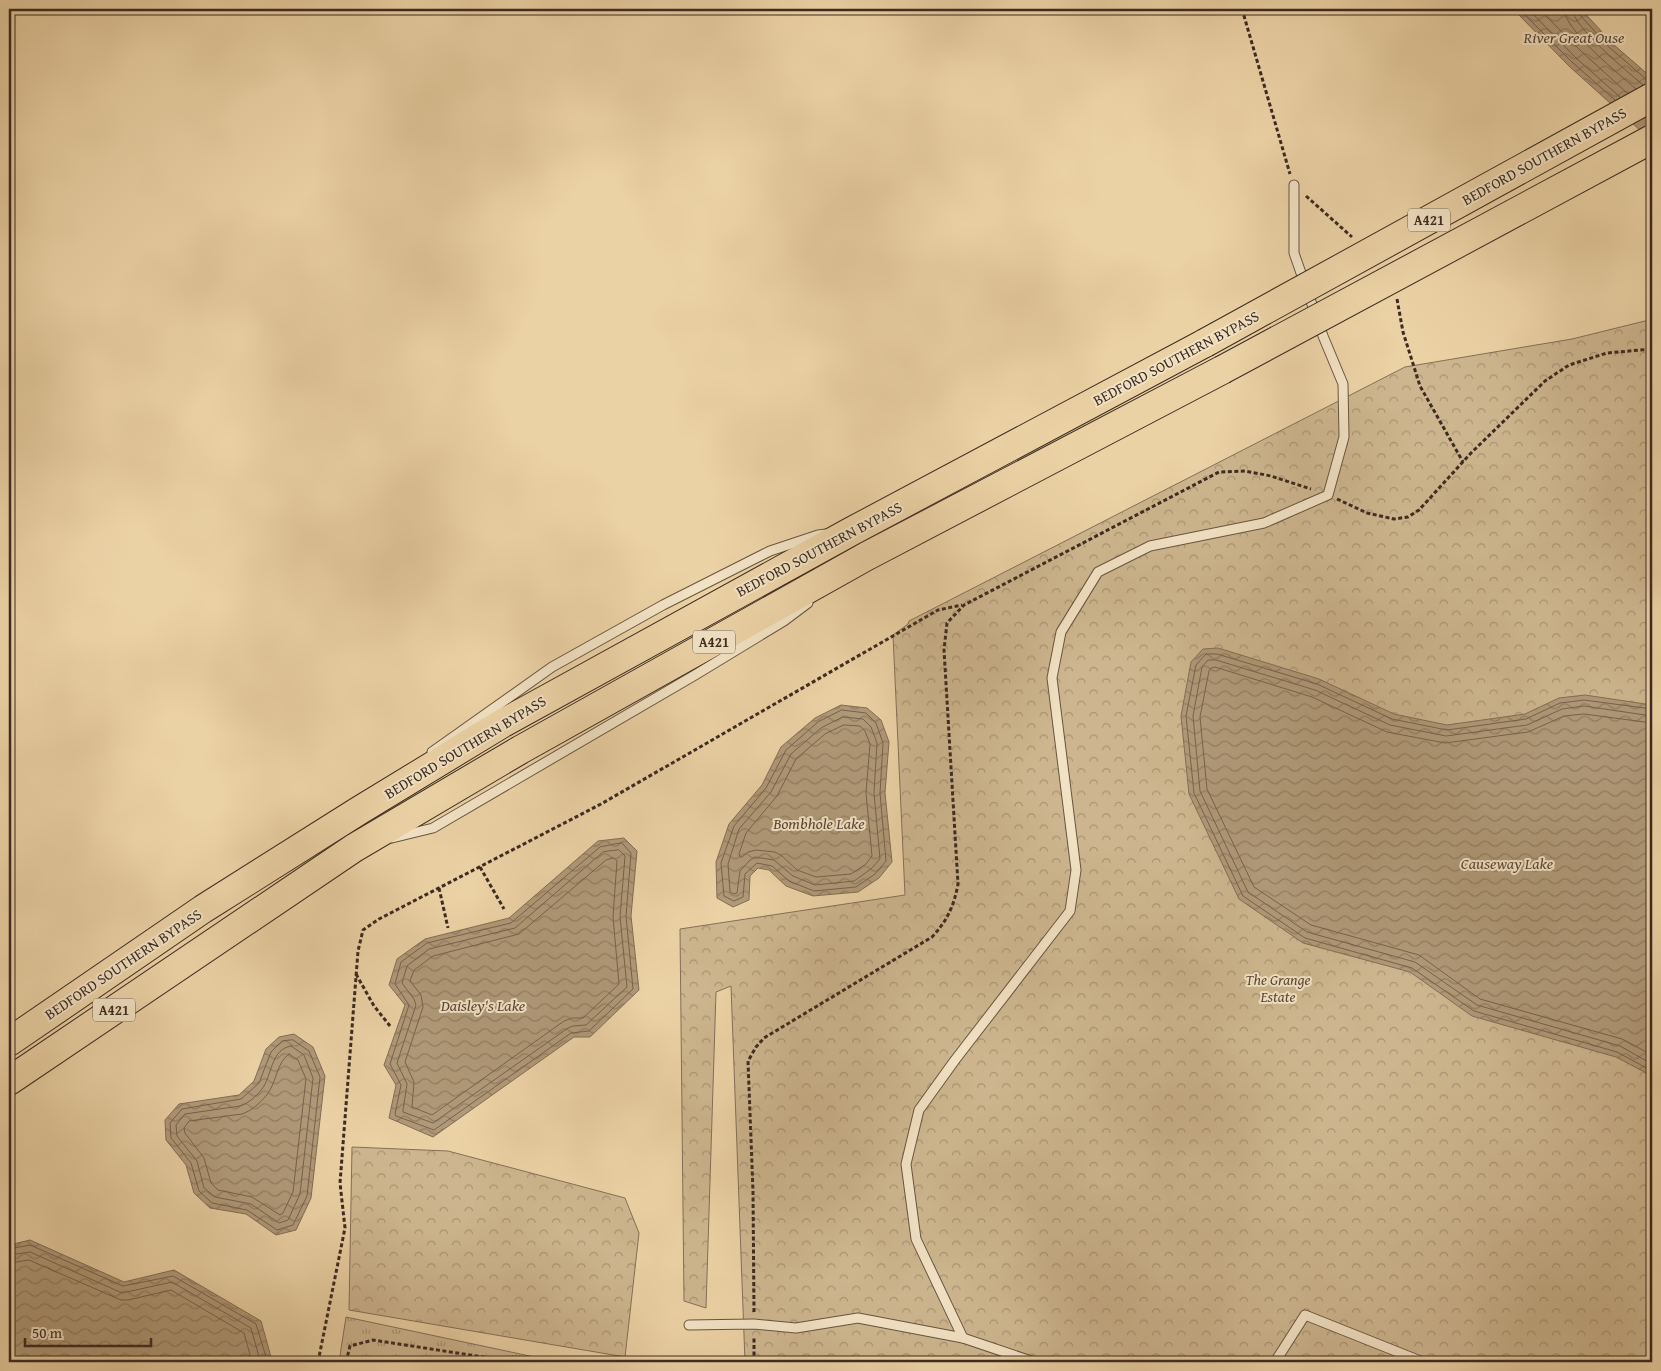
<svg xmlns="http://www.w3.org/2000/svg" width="1661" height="1371" viewBox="0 0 1661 1371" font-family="'Gentium Book Plus',serif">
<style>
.grass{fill:url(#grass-tufts);stroke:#847058}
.forest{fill:url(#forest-crowns);stroke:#847058}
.water{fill:url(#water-waves);stroke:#826d55}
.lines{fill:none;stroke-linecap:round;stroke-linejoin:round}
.shore{stroke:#76624c;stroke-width:1}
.service-casing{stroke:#685542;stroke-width:11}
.trunk-casing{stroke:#3c2b21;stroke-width:30}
.path{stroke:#3c2b21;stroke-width:3;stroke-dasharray:4 2.5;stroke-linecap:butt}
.service{stroke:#f2e2c4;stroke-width:9}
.trunk{stroke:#ebd2a5;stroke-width:28}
.trunk-bridge-casing{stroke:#3c2b21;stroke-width:30;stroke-linecap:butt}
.trunk-bridge{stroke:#ebd2a5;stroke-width:28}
.labels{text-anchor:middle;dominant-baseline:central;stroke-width:4;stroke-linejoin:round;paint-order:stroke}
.shield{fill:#f2e2c4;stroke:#736252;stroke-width:1}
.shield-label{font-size:14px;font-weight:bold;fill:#3c2b21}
.street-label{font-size:15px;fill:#3c2b21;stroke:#f2e2c4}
.park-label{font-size:15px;font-style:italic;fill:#594737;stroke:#f2e2c4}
.water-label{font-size:16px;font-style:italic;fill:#594637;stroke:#f2e2c4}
</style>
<defs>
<pattern id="grass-tufts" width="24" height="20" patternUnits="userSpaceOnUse" patternTransform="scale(1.25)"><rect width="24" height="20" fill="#cdb68f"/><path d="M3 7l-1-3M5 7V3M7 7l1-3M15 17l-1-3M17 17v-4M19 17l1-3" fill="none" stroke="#a89474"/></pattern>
<pattern id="forest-crowns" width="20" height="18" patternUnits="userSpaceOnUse" patternTransform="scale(1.25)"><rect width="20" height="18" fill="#cdb68f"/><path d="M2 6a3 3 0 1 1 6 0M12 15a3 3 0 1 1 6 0" fill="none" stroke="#a89474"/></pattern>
<pattern id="water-waves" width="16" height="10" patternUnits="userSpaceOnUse" patternTransform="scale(1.25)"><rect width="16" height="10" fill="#b09978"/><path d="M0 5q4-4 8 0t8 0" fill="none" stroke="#907d62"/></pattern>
</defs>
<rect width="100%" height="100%" fill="#ebd2a5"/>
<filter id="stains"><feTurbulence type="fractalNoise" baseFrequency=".004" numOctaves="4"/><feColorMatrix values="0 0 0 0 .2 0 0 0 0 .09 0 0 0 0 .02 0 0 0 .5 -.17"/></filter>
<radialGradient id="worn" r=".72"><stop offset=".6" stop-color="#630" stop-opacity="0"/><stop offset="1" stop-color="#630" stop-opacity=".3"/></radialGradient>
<path class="grass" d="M 346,1317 L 558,1362 L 339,1362 Z"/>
<g class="forest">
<path d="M 1649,320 L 1652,320 L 1652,1362 L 745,1362 L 731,986 L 716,992 L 706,1308 L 684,1301 L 680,929 L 905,895 L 893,635 L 908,624 L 909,621 L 1405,367 L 1572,339 Z"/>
<path d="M 352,1147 L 448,1151 L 625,1198 L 639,1233 L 625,1357 L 349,1310 Z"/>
</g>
<g class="water">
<path d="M 1513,9 L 1581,9 L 1613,44 L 1652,78 L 1652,141 L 1569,66 Z"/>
<path d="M 1218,648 L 1319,679 L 1394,714 L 1447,725 L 1525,714 L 1559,698 L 1585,695 L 1652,705 L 1652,1076 L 1616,1057 L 1472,1016 L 1410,972 L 1303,943 L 1239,899 L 1189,794 L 1181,716 L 1191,662 L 1203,649 Z"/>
<path d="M 841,705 L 867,708 L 881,720 L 889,742 L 885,793 L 892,862 L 879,878 L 858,892 L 813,896 L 786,886 L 769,870 L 758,868 L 750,876 L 749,900 L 733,907 L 717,898 L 716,862 L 729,824 L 762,785 L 781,747 L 815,718 Z"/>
<path d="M 624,838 L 637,851 L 631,916 L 639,990 L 590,1037 L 574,1037 L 433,1137 L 389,1118 L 396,1085 L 384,1065 L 405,1005 L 389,985 L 397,959 L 425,939 L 509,918 L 598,841 Z"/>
<path d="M 294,1034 L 313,1047 L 325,1076 L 311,1198 L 296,1230 L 276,1235 L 246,1214 L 210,1208 L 194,1193 L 186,1165 L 166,1140 L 165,1120 L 179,1104 L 239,1095 L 254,1081 L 266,1049 L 279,1037 Z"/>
<path d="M 30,1240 L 124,1282 L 174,1270 L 261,1321 L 271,1357 L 270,1362 L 9,1362 L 9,1245 Z"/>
</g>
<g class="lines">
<g class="shore">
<path d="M 1519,9 L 1572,62 L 1615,100"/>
<path d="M 1528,9 L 1576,58 L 1620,97"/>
<path d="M 1539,9 L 1582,52 L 1627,93"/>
<path d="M 1564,9 C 1565,31 1619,74 1636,89"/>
<path d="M 1572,9 C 1573,27 1628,72 1643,85"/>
<path d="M 1578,9 L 1579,14 L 1609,47 L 1647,80 L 1652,81"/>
<path d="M 1652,709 L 1584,700 L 1560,703 L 1526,719 L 1447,730 L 1392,719 L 1317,684 L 1217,654 L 1206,654 L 1196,665 L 1186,716 L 1194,793 L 1243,896 L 1305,938 L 1412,968 L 1474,1011 L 1617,1052 L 1652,1071"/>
<path d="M 842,710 L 866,713 L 876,723 L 883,743 L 880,793 L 886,861 L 875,874 L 856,887 L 814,891 L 789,881 L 772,866 L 757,863 L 745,874 L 743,897 L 734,901 L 724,896 L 721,863 L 734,826 L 766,788 L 786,750 L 818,722 Z"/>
<path d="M 1652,716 L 1584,706 L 1562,709 L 1527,725 L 1446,736 L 1390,725 L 1315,690 L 1216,660 L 1208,660 L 1202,667 L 1193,716 L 1200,791 L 1248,892 L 1307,932 L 1415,962 L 1477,1005 L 1620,1046 L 1652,1064"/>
<path d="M 843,717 L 863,719 L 871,727 L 877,743 L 874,793 L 880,859 L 871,869 L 854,881 L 815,885 L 793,876 L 774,860 L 755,857 L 750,860 L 740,871 L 737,893 L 734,894 L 730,892 L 728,864 L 739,829 L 771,792 L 791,754 L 821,728 Z"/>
<path d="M 1652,723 L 1584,714 L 1564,716 L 1528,732 L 1445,743 L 1387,732 L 1312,697 L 1215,667 L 1211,668 L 1209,671 L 1200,717 L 1207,789 L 1254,887 L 1311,925 L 1419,955 L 1480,999 L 1622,1039 L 1652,1055"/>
<path d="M 844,725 L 860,726 L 865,731 L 870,744 L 866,793 L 872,856 L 866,864 L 851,874 L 816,877 L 797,870 L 782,856 L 775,852 L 756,850 L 748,852 L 742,857 L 740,857 L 739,854 L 746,833 L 777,796 L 796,759 L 825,734 Z"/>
<path d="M 622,843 L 631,853 L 626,916 L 633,989 L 589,1031 L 571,1033 L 434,1130 L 396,1116 L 395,1114 L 401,1085 L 390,1064 L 409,1005 L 395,984 L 401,962 L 427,943 L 511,923 L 600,847 Z"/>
<path d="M 619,850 L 625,856 L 620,917 L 627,987 L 586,1025 L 573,1026 L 568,1028 L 433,1123 L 403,1112 L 403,1110 L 407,1084 L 397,1063 L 416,1005 L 414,999 L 402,983 L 407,966 L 429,949 L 515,928 L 603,852 Z"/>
<path d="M 614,858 L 617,861 L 613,917 L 619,984 L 583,1018 L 572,1018 L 564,1021 L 432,1115 L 412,1107 L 414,1082 L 405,1062 L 423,1007 L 421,995 L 410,981 L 414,970 L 433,956 L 519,934 L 606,860 Z"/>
<path d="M 293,1040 L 309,1051 L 320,1077 L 307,1196 L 293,1225 L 277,1230 L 247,1210 L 212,1203 L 199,1191 L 191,1163 L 171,1138 L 170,1123 L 182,1109 L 241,1099 L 259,1083 L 271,1052 L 282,1041 Z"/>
<path d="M 291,1046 L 304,1055 L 313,1078 L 300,1194 L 288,1220 L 279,1223 L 251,1204 L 215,1197 L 204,1188 L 197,1161 L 177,1136 L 176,1125 L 185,1114 L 240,1106 C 248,1104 259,1094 264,1086 C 272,1072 272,1049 291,1046 Z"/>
<path d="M 289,1054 L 298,1060 L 306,1079 L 293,1192 L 283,1213 L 280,1215 L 252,1197 L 218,1190 L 211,1183 L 204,1158 L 185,1133 L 184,1128 L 189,1121 L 242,1114 C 252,1111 265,1099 270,1090 C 277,1078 277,1063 289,1054 Z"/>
<path d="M 9,1249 L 30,1245 L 123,1286 L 173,1276 L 256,1324 L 266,1357 L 266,1362"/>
<path d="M 9,1255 L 30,1252 L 122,1293 L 172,1282 L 251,1328 L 259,1357 L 259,1362"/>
<path d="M 9,1263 L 29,1260 L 121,1300 L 128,1300 L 171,1290 L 244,1333 L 252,1362"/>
</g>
<defs>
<g id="service">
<path d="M 432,752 L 552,667 L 663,605 L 770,551 L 818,535 L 826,534"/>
<path d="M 392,838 L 433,828 L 695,675 L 784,621 L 808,603"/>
<path d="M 689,1325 L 754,1324 L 796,1328 L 858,1318 L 963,1338 L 1034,1362"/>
<path d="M 963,1338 L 916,1239 L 906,1164 L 919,1110 L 955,1060 L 1070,911 L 1076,870 L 1052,678 L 1061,632 L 1098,572 L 1150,546 L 1264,523 L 1328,495 L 1344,437 L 1343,384 L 1323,336 L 1294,253 L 1294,185"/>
<path d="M 1275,1362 L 1305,1315 L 1423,1362"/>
</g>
<g id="trunk">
<path d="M 9,1042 L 203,909 L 360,810 L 503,723 L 852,531 L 1205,343"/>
<path d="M 9,1081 L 354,848 L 520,750 L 867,556 L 1222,370"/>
</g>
</defs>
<use href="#service" class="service-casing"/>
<use href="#trunk" class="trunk-casing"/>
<g class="path">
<path d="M 1242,9 L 1290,174"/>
<path d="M 1306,196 L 1352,237"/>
<path d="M 1397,299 L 1403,332 L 1420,386 L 1463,462"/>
<path d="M 1337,499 L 1367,513 L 1394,519 L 1408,517 L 1419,510 L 1471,453 L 1545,381 L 1569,365 L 1607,353 L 1652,349"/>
<path d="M 480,867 L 504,909"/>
<path d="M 439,888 L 448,928"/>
<path d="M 356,974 L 374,1006 L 390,1026"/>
<path d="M 754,1312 L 753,1191 L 748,1061 L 756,1047 L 764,1038 L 932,937 C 947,921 954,906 958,884 L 944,650 L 947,623 L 964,605 L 1219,472 L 1245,471 L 1271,476 L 1311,489"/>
<path d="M 318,1362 L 345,1228 L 340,1183 L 358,951 L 363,930 L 379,919 L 601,804 L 938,610 L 962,605"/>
<path d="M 346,1362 L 350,1346 L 373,1340 L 515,1362"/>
<path d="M 754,1362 L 754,1336"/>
</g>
<use href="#service" class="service"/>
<use href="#trunk" class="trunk"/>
<defs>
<g id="trunk-bridge">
<path d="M 1205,343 L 1652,97"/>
<path d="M 1222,370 L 1652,139"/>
</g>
</defs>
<use href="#trunk-bridge" class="trunk-bridge-casing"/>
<use href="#trunk-bridge" class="trunk-bridge"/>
</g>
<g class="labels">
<g class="shield">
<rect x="1408" y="208.5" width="42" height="23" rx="4"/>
<rect x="693" y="630.5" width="42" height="23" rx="4"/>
<rect x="93" y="998.5" width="42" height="23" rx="4"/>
</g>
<g class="shield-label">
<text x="1429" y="220">A421</text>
<text x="714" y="642">A421</text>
<text x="114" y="1010">A421</text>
</g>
<g class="street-label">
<text transform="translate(1544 156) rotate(-29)">BEDFORD SOUTHERN BYPASS</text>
<text transform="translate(1176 358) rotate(-28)">BEDFORD SOUTHERN BYPASS</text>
<text transform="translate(819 549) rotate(-28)">BEDFORD SOUTHERN BYPASS</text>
<text transform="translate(465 747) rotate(-31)">BEDFORD SOUTHERN BYPASS</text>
<text transform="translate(123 964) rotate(-34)">BEDFORD SOUTHERN BYPASS</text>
</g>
<g class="park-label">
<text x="1278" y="979">The Grange<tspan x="1278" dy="17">Estate</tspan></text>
</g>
<g class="water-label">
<text x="1574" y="37">River Great Ouse</text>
<text x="819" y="823">Bombhole Lake</text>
<text x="1507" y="863">Causeway Lake</text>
<text x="483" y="1005">Daisley's Lake</text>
</g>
</g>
<rect width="1661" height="1371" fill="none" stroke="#ebd2a5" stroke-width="30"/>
<rect x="10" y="10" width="1641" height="1351" fill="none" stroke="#3c2b21" stroke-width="2.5"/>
<rect x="15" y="15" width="1631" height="1341" fill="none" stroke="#3c2b21"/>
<path d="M25 1338v8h126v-8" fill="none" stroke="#3c2b21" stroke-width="2.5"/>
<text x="32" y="1338" font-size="15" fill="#3c2b21" stroke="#f2e2c4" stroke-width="4" paint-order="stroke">50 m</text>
<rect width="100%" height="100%" filter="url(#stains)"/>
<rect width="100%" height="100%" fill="url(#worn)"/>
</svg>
